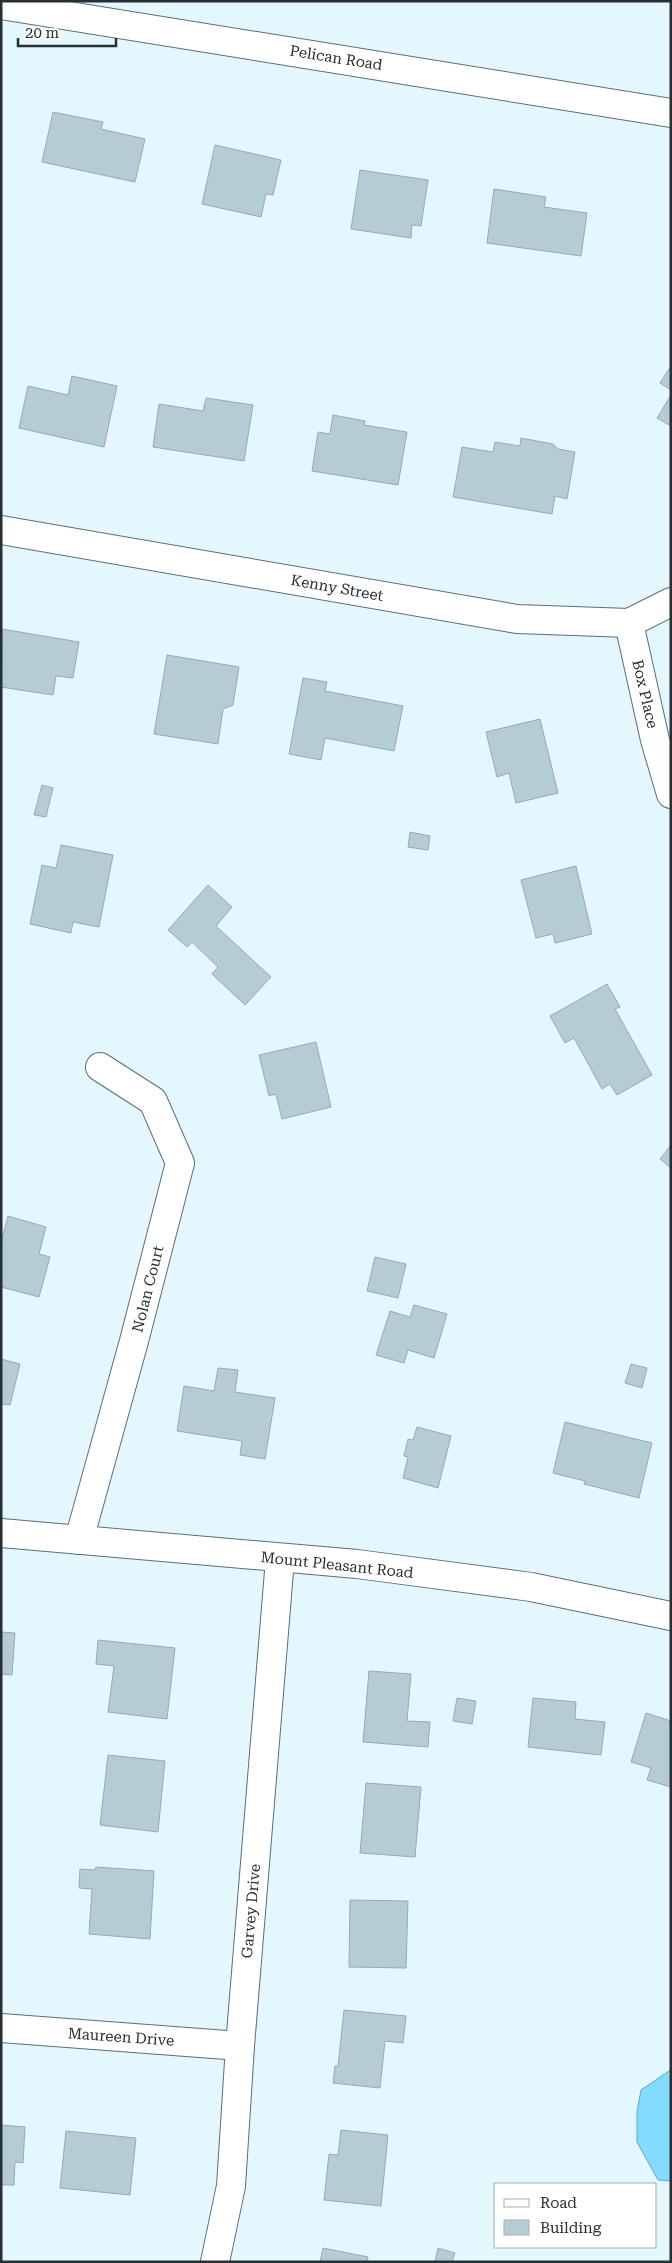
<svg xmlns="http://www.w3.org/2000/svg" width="672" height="2263" viewBox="0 0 672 2263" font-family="'Roboto Serif',serif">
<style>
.water{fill:#82dcff;stroke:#66a8c2}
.building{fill:#b6ccd5;stroke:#95aab3}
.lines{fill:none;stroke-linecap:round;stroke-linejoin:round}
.minor-casing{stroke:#5a6e76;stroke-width:30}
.minor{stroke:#fff;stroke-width:28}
.labels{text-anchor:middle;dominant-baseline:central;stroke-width:4;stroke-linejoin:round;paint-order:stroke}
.street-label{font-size:15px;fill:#262f32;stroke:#fff}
</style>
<rect width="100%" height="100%" fill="#e5f7fe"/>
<path class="water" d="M 669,2071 L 671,2072 L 671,2181 L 658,2180 L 637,2142 L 637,2112 L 641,2090 Z"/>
<g class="building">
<path d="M 53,112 L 103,122 L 101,129 L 145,139 L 135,182 L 42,162 Z"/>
<path d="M 215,145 L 281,160 L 273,195 L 266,194 L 261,217 L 202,204 Z"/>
<path d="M 360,170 L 428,180 L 421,226 L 412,225 L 411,238 L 351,229 Z"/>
<path d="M 494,189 L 546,197 L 544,207 L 587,213 L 581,256 L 487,243 Z"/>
<path d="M 671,366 L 671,390 L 660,383 Z"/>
<path d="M 72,376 L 117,386 L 104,447 L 19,428 L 28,386 L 68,395 Z"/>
<path d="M 671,395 L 671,426 L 657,418 Z"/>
<path d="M 206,398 L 253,405 L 244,461 L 153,447 L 159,404 L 203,411 Z"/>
<path d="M 333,415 L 365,421 L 364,425 L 407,432 L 398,485 L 312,471 L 318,432 L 330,434 Z"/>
<path d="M 521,438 L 553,444 L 558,449 L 575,452 L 567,499 L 555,496 L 552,514 L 453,497 L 462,447 L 493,452 L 495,442 L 520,446 Z"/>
<path d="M 2,629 L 79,642 L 73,678 L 56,676 L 53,695 L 1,687 Z"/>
<path d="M 167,655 L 239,667 L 233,705 L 223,709 L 218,744 L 154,734 Z"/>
<path d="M 303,678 L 327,682 L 325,691 L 403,706 L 394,751 L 325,738 L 321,760 L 289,754 Z"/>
<path d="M 540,719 L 558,793 L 516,803 L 509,773 L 497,777 L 486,732 Z"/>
<path d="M 42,785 L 53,788 L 46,817 L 34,815 Z"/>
<path d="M 410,832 L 430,836 L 428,850 L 408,847 Z"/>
<path d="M 61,845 L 113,855 L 99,927 L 73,922 L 71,933 L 30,924 L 42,865 L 56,868 Z"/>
<path d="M 576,866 L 592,934 L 555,943 L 553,934 L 536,938 L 521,880 Z"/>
<path d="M 208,885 L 232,907 L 216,926 L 271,977 L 245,1005 L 212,974 L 218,967 L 192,942 L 187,947 L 168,930 Z"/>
<path d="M 607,984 L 620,1007 L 615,1009 L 652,1075 L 617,1095 L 610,1084 L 602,1089 L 574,1038 L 565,1043 L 550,1016 Z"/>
<path d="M 316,1042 L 331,1107 L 282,1119 L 276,1094 L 269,1096 L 259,1055 Z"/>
<path d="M 671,1145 L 671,1168 L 660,1159 Z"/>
<path d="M 8,1216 L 46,1227 L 39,1254 L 50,1257 L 39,1297 L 1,1287 L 1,1243 Z"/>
<path d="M 375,1257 L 406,1264 L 398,1298 L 367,1291 Z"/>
<path d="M 414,1305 L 447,1314 L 434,1358 L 408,1350 L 404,1363 L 376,1355 L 390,1311 L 410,1317 Z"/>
<path d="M 1,1359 L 20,1364 L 10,1405 L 1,1404 Z"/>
<path d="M 631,1364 L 647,1368 L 642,1388 L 625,1383 Z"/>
<path d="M 218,1368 L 238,1370 L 235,1392 L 275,1398 L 265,1459 L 240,1455 L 242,1441 L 177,1431 L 184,1386 L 214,1391 Z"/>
<path d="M 565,1422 L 652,1443 L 639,1498 L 584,1484 L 585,1481 L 553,1473 Z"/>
<path d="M 417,1427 L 451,1436 L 438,1488 L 403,1478 L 408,1457 L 404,1456 L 408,1439 L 413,1440 Z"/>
<path d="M 1,1632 L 15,1633 L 12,1675 L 1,1674 Z"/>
<path d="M 98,1640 L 175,1648 L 167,1719 L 108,1712 L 114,1666 L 96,1664 Z"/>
<path d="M 369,1671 L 411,1674 L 407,1721 L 430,1722 L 428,1747 L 363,1742 Z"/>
<path d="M 457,1698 L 476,1701 L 472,1724 L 453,1721 Z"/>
<path d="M 533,1698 L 576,1702 L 575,1719 L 605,1722 L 601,1755 L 528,1747 Z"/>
<path d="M 646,1713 L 671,1721 L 671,1787 L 647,1780 L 651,1768 L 631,1762 Z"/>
<path d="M 108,1755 L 165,1761 L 158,1832 L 100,1825 Z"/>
<path d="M 366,1783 L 421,1787 L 415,1857 L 360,1853 Z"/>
<path d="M 96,1867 L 154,1871 L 150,1939 L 89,1934 L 92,1889 L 79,1888 L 80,1869 L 95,1870 Z"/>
<path d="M 350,1900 L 408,1901 L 406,1968 L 349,1967 Z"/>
<path d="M 344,2010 L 406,2016 L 403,2043 L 385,2041 L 380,2088 L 333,2083 L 335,2066 L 338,2066 Z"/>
<path d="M 1,2125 L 25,2127 L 23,2163 L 15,2162 L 14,2185 L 1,2185 Z"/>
<path d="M 341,2130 L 388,2135 L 381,2206 L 324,2200 L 329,2154 L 338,2155 Z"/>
<path d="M 66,2131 L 136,2138 L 130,2195 L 60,2188 Z"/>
<path d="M 323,2248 L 368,2257 L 367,2262 L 320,2262 Z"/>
<path d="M 438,2248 L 455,2253 L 452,2262 L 435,2262 Z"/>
</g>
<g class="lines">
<defs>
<g id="minor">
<path d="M 1,5 L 671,113"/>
<path d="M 1,530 L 517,619 L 629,623 L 671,602"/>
<path d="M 629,623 L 655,740 L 671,794"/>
<path d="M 1,1533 L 357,1564 L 531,1587 L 671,1616"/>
<path d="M 79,1540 L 134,1341 L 180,1163 L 153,1101 L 100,1067"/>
<path d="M 1,2028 L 240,2046"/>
<path d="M 215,2262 L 231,2186 L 240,2046 L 280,1559"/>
</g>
</defs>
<use href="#minor" class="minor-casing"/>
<use href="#minor" class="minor"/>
</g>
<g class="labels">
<g class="street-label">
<text transform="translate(336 58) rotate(9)">Pelican Road</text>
<text transform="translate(337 588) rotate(10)">Kenny Street</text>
<text transform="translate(645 694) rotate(77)">Box Place</text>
<text transform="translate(148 1289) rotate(-76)">Nolan Court</text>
<text transform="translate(337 1565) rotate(6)">Mount Pleasant Road</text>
<text transform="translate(251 1911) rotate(-85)">Garvey Drive</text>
<text transform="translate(121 2037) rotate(4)">Maureen Drive</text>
</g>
</g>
<rect width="672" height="2263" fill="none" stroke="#262f32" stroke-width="5"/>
<rect x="494" y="2183" width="162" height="65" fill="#ffffff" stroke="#a8acad"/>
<rect x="504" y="2199" width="25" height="8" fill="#ffffff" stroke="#a8acad"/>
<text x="540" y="2208" font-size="15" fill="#262f32">Road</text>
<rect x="504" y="2220" width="25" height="15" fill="#b6ccd5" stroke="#a8acad"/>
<text x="540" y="2233" font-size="15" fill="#262f32">Building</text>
<path d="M18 38v8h98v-8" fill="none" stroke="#262f32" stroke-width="2.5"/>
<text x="25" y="38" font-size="15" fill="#262f32" stroke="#ffffff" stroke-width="4" paint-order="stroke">20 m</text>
</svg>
